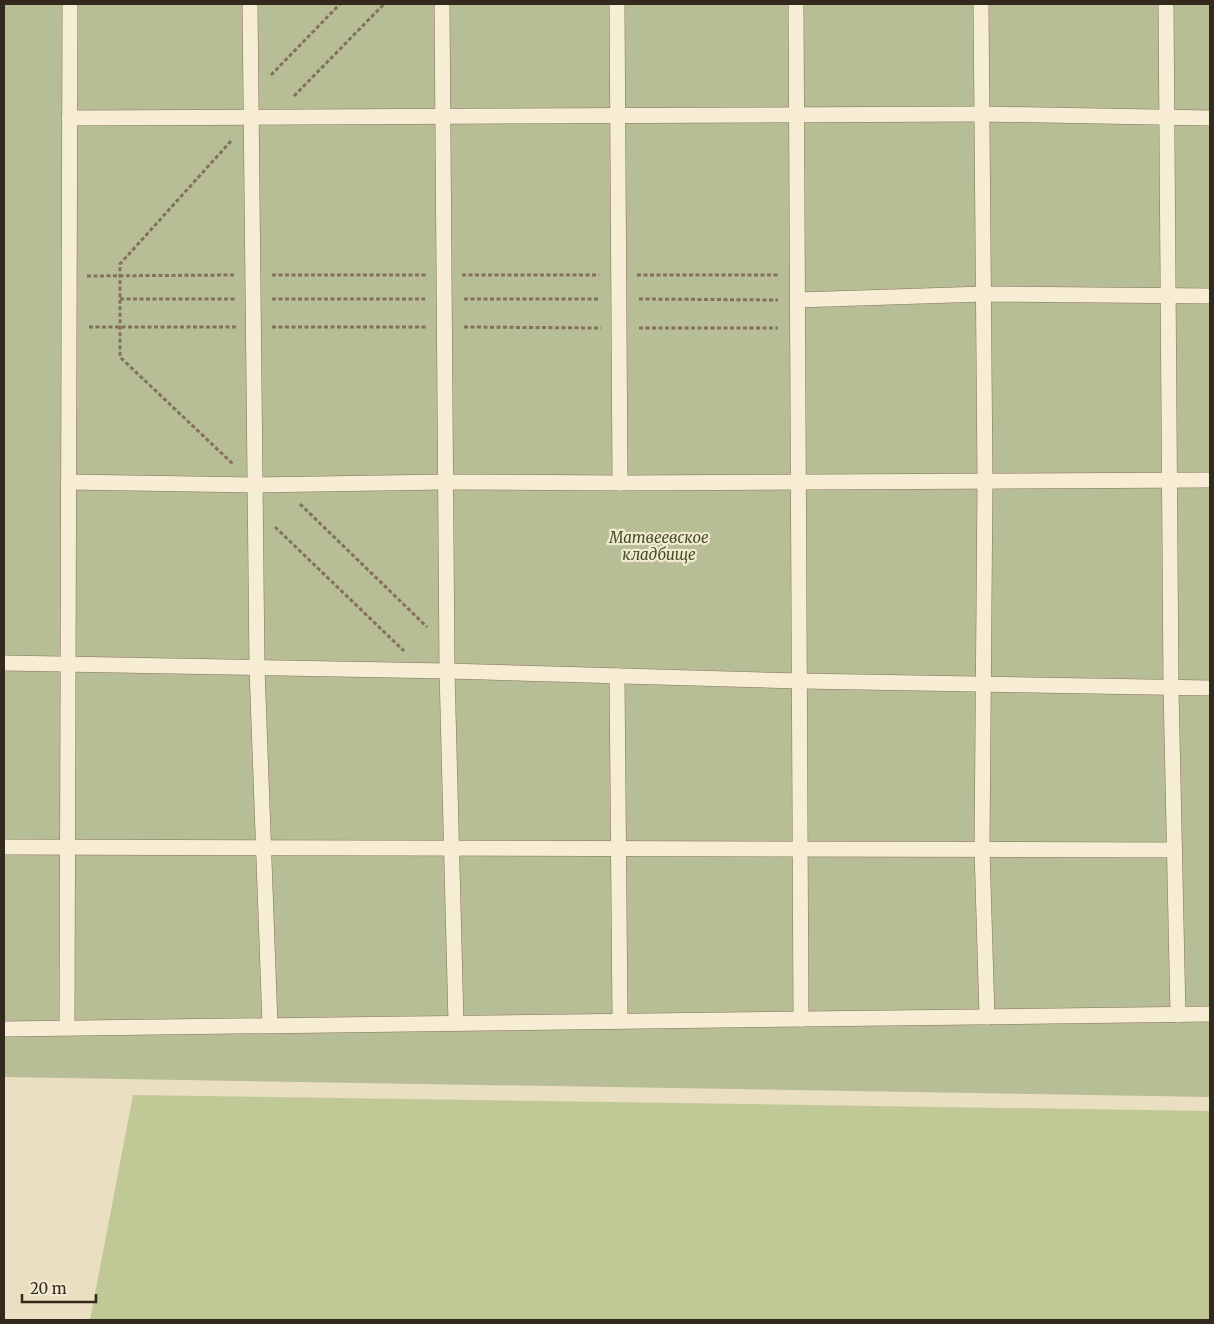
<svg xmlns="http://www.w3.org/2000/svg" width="1214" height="1324" viewBox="0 0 1214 1324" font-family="Merriweather,serif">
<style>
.green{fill:#c0c896}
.cemetery{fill:#b7bd95}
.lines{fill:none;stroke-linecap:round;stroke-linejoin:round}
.lane-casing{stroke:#83715a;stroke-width:16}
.path{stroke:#83715a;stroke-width:3;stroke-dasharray:4 2.5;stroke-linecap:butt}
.lane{stroke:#f6edd4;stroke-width:15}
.labels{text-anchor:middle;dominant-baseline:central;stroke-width:4.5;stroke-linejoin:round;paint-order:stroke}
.park-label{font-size:15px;font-style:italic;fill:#434f25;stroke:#f2ead0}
</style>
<rect width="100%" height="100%" fill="#eadfc1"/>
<path class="green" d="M 133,1095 L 1210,1111 L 1210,1320 L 90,1320 Z"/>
<path class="cemetery" d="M 4,4 L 1210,4 L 1210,1097 L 4,1077 Z"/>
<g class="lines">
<defs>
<g id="lane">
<path d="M 250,4 L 257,668 L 270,1025"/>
<path d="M 442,4 L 447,671 L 456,1023"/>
<path d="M 617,4 L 620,483"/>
<path d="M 796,4 L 801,1019"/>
<path d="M 981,4 L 985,481 L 982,849 L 987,1017"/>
<path d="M 1166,4 L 1171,688 L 1178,1015"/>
<path d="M 69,118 L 982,114 L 1210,118"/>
<path d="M 798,300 L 984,294 L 1210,296"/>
<path d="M 69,482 L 255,485 L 445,482 L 620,483 L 1210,480"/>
<path d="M 4,663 L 447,671 L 801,681 L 1210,688"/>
<path d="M 617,676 L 620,1021"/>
<path d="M 4,847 L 1175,850"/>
<path d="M 67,1028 L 70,4"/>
<path d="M 4,1029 L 1210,1014"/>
</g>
</defs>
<use href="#lane" class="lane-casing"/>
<g class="path">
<path d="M 271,75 L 340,4"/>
<path d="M 294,96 L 384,4"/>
<path d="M 231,141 L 120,264 L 120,357 L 234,465"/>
<path d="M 272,275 L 426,275"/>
<path d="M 462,275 L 599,275"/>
<path d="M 637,275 L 779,275"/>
<path d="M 87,276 L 234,275"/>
<path d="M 120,299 L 235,299"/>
<path d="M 272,299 L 425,299"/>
<path d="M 464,299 L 600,299"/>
<path d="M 639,299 L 778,300"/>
<path d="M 89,327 L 236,327"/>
<path d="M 272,327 L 426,327"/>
<path d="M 464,327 L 601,328"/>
<path d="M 639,328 L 778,328"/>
<path d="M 300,504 L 427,627"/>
<path d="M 275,527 L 404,651"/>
</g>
<use href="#lane" class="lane"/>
</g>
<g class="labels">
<g class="park-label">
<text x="659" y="537">Матвеевское<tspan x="659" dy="17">кладбище</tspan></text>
</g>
</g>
<rect width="1214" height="1324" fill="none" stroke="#33291d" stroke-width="10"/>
<path d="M22 1294v8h74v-8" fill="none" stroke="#33291d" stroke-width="2.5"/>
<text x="30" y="1294" font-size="15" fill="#33291d" stroke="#f2ead0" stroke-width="4" paint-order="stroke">20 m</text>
</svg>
